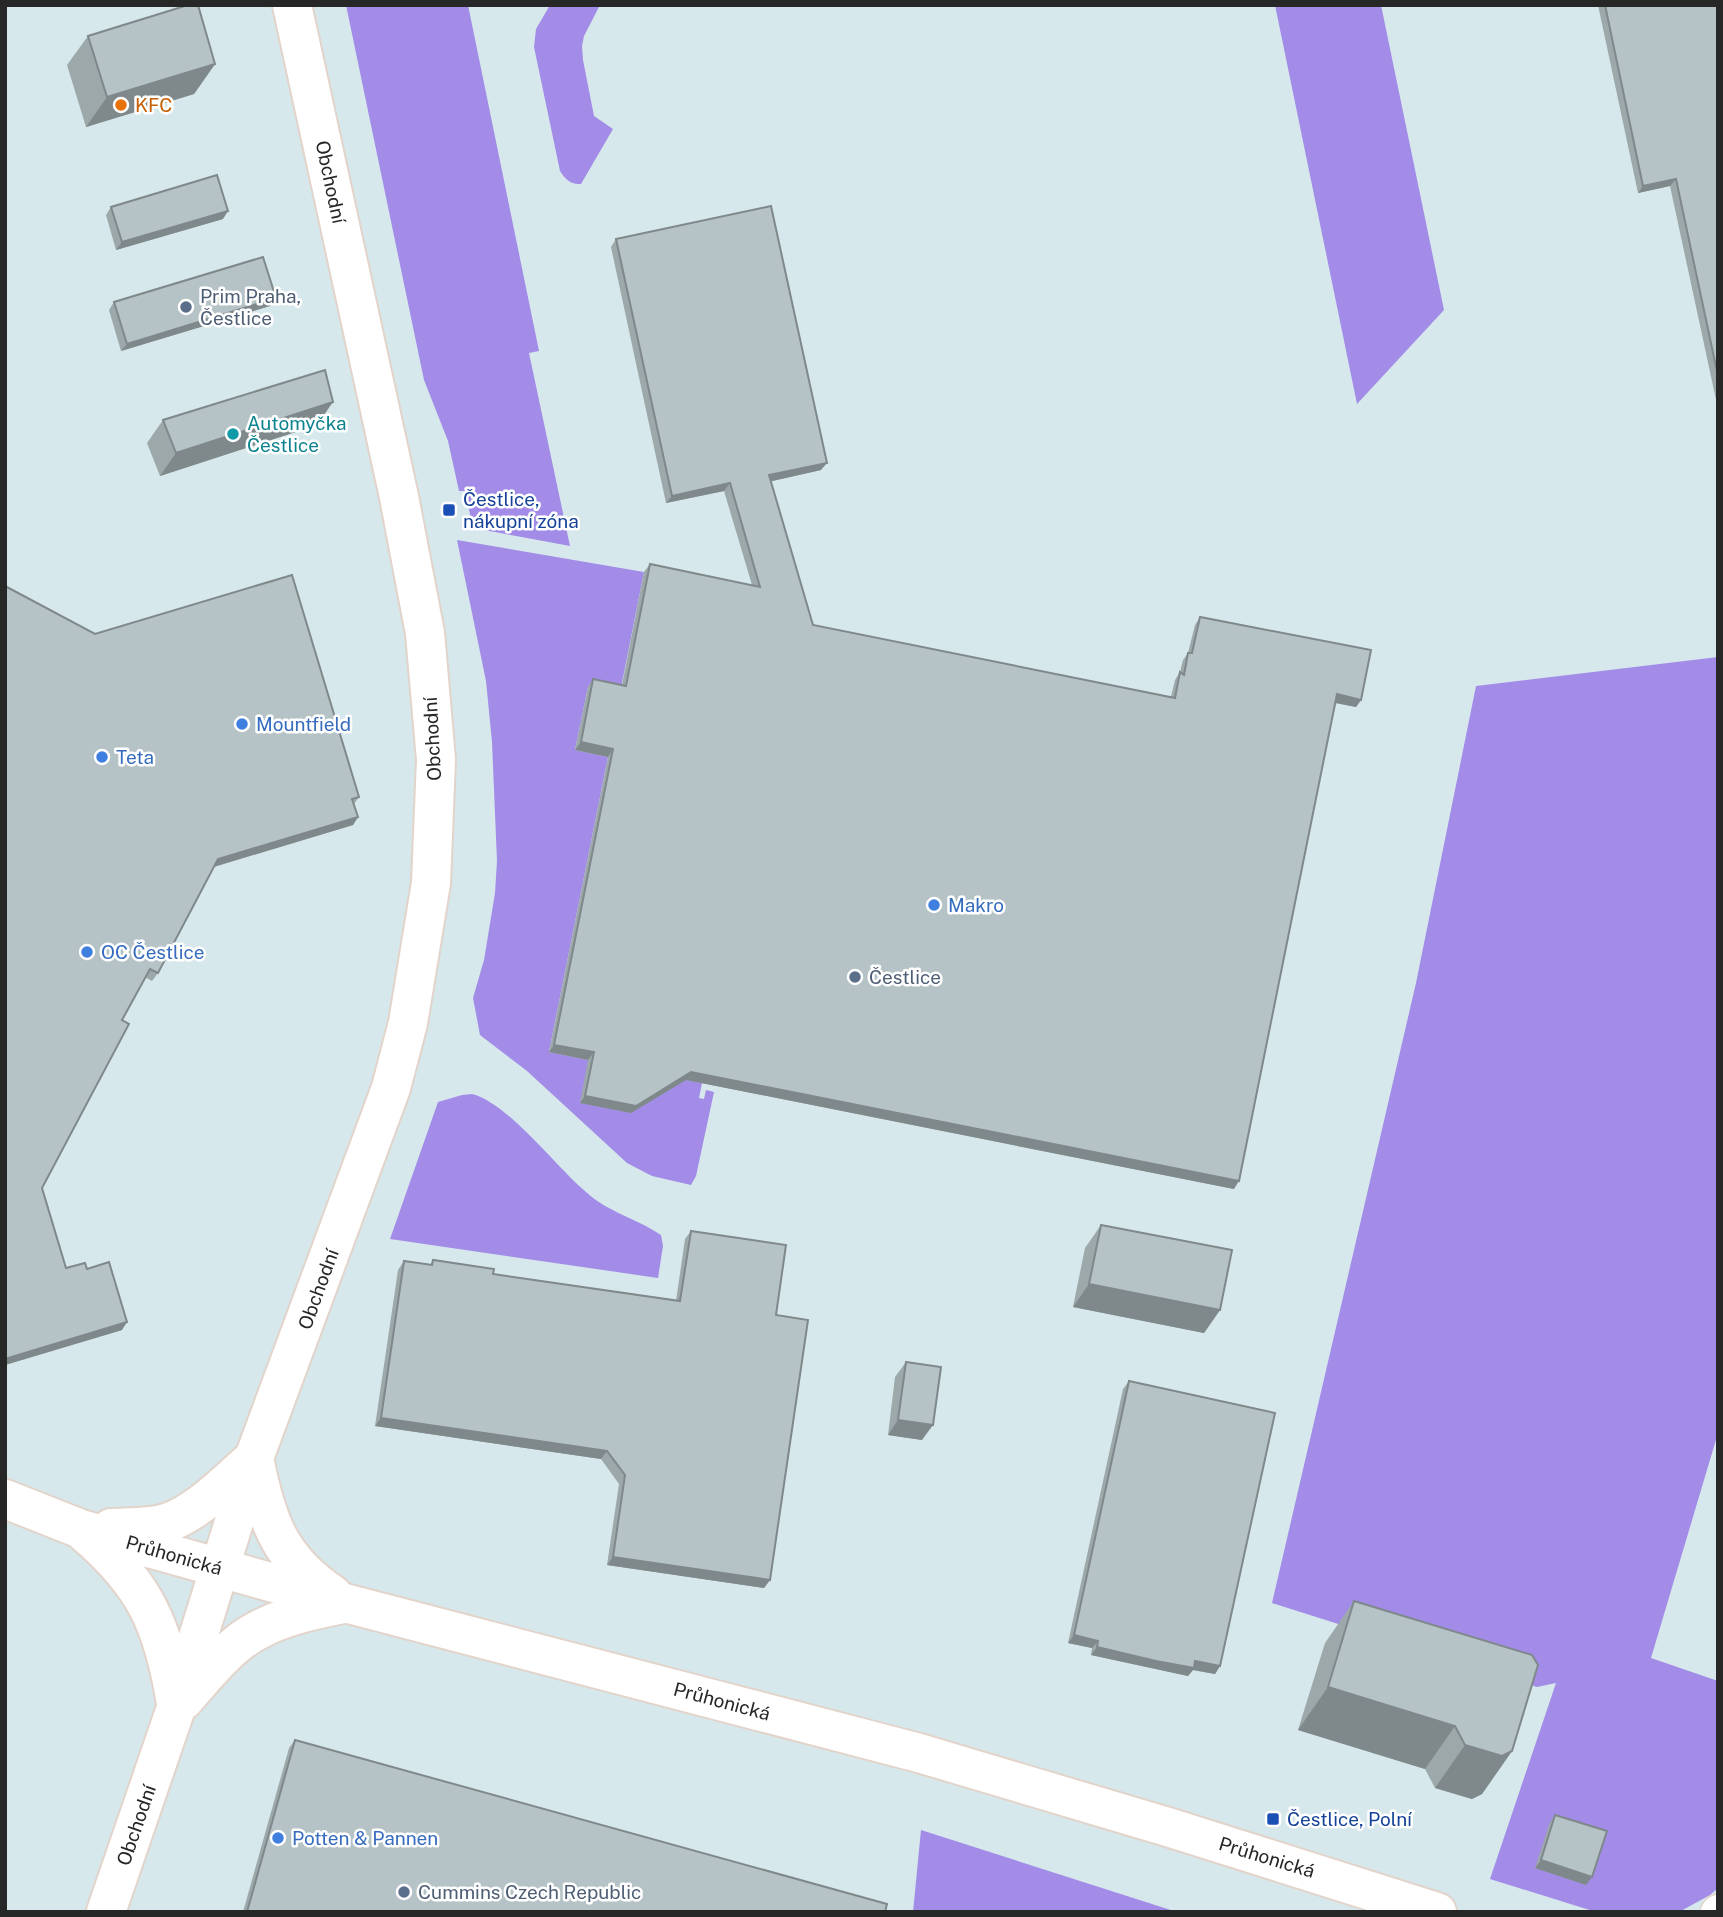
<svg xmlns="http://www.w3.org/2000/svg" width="1723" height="1917" viewBox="0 0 1723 1917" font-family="'Public Sans',sans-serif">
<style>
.green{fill:#a28ce8}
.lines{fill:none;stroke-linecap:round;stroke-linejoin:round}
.minor-casing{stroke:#e2d4cb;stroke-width:35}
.tertiary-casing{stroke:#e2d4cb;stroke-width:42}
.minor{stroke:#fff;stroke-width:32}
.tertiary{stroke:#fff;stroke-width:38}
.wall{fill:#9da8aa}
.shaded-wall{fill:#7f888b}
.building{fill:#b6c3c6;stroke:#7f888b;stroke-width:2}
.food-dot{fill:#e8710a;stroke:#fff;stroke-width:2.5}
.service-dot{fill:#5c6f8a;stroke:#fff;stroke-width:2.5}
.culture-dot{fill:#0f9aa8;stroke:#fff;stroke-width:2.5}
.transit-dot{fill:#1a4fb4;stroke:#fff;stroke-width:2.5}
.shop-dot{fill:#3f7fe0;stroke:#fff;stroke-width:2.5}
.labels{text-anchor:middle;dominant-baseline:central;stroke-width:5;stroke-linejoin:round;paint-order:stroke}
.food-label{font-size:19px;fill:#c56008;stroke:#fff;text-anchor:start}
.street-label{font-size:19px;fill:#272727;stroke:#fff}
.service-label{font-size:19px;fill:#4e5e75;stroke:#fff;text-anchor:start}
.culture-label{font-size:19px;fill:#0d838f;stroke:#fff;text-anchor:start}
.transit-label{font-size:19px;fill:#164399;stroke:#fff;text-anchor:start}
.shop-label{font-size:19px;fill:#366cbe;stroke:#fff;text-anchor:start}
</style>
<rect width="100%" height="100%" fill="#d6e8eb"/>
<g class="green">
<path d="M 346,5 L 468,5 L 539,351 L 529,353 L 570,546 L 473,528 L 465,491 L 459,491 L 448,441 L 424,380 Z"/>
<path d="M 550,5 L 600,5 L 584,36 L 582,46 L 583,60 L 594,116 L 613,129 L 581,184 C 571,185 565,179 560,171 L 534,47 L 536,29 Z"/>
<path d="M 1275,5 L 1381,5 L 1444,310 L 1357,404 Z"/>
<path d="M 457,540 L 644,572 L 620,693 L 588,687 L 575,750 L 608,757 L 549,1052 L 702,1083 L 699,1098 L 704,1099 L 706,1090 L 714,1092 L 696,1176 L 691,1185 L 652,1176 L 627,1163 L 527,1071 L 480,1035 L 473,998 L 484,960 L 495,893 L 497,861 L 492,742 L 486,681 Z"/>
<path d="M 1718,657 L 1718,1433 L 1651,1658 L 1718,1681 L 1718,1888 L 1710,1895 L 1679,1912 L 1596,1912 L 1490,1879 L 1556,1683 L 1537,1687 L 1272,1603 L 1416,983 L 1476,686 Z"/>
<path d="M 472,1094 C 508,1103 555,1166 586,1192 C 609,1213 636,1218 661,1235 L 663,1246 L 658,1278 L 390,1239 L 438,1102 L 462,1095 Z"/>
<path d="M 921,1830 L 1177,1912 L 913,1912 Z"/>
</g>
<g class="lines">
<defs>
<path id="minor" d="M 1717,1912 L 1718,1911"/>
<g id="tertiary">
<path d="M 254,1458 C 266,1519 279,1559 332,1594"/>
<path d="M 5,1499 L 81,1529 L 345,1603 L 919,1753 L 1171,1828 L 1437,1912"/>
<path d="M 111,1528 C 129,1527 148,1528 166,1523 C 197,1514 230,1479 254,1458"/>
<path d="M 85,1533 C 146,1585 163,1626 176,1703"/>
<path d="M 184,1700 C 201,1681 217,1660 237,1644 C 266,1620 307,1611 343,1604"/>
<path d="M 106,1912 L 176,1708 L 254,1458 L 391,1088 L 408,1023 L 431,883 L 436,760 L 425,633 L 399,497 L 292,5"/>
</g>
</defs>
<use href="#minor" class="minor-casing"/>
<use href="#tertiary" class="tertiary-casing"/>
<use href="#minor" class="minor"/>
<use href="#tertiary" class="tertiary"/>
</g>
<g class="wall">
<path d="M 1598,5 L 1718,5 L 1718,409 L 1670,186 L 1638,193 Z"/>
<path d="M 88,36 L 215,64 L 194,94 L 86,127 L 67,65 Z"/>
<path d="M 111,207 L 223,219 L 116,250 L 106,215 Z"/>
<path d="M 616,239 L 821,470 L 771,481 L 813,625 L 1171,697 L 1175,680 L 1180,672 L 1183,660 L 1188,653 L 1195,625 L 1200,617 L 1361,700 L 1356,707 L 1335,703 L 1234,1189 L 686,1080 L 631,1113 L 580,1103 L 588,1060 L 549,1052 L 608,757 L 575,750 L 588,687 L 593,679 L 622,685 L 644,572 L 650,564 L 752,585 L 724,491 L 666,503 L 611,247 Z"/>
<path d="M 276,298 L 270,306 L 121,351 L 109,310 L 114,302 Z"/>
<path d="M 163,420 L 317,425 L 160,476 L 147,443 Z"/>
<path d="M 5,586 L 359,797 L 354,804 L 358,817 L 353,825 L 214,867 L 158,973 L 152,981 L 145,977 L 122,1020 L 42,1188 L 66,1268 L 87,1269 L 122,1330 L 5,1365 Z"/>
<path d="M 1101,1225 L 1220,1310 L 1204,1333 L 1073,1307 L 1085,1248 Z"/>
<path d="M 691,1231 L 776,1315 L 770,1580 L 764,1588 L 607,1565 L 619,1484 L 601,1459 L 375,1426 L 398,1270 L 404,1261 L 430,1265 L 433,1260 L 493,1274 L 676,1301 L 685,1239 Z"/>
<path d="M 906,1362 L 922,1440 L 888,1435 L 895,1377 Z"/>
<path d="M 1129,1381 L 1220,1666 L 1215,1674 L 1193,1670 L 1188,1676 L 1151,1668 L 1091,1655 L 1092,1648 L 1068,1643 L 1123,1389 Z"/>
<path d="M 1354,1601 L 1512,1751 L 1482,1794 L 1472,1799 L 1435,1788 L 1425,1769 L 1298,1730 L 1325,1643 Z"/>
<path d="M 295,1740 L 885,1912 L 243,1912 L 289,1748 Z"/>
<path d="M 1555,1815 L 1586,1885 L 1535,1868 L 1550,1822 Z"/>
</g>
<g class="shaded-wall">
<path d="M 215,64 L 194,94 L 86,127 L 107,97 Z"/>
<path d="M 1676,179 L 1670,186 L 1638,193 L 1643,186 Z"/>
<path d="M 228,211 L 223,219 L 116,250 L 122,242 Z"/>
<path d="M 276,298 L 270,306 L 121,351 L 127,344 Z"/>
<path d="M 333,402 L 317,425 L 160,476 L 176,453 Z"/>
<path d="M 827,463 L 821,470 L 764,483 L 769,475 Z"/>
<path d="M 730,483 L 724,491 L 666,503 L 672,496 Z"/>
<path d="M 1337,694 L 1361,700 L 1356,707 L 1331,702 Z"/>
<path d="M 581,742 L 613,749 L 608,757 L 575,750 Z"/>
<path d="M 358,817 L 353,825 L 213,867 L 218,859 Z"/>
<path d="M 554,1045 L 594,1052 L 588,1060 L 549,1052 Z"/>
<path d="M 691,1072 L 1239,1181 L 1234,1189 L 686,1080 L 631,1113 L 580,1103 L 585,1096 Z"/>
<path d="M 1089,1284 L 1220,1310 L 1204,1333 L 1073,1307 Z"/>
<path d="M 127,1322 L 122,1330 L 5,1365 L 5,1359 Z"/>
<path d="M 381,1418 L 607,1451 L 601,1459 L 375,1426 Z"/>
<path d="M 898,1420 L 933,1425 L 922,1440 L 888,1435 Z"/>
<path d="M 613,1557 L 770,1580 L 764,1588 L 607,1565 Z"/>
<path d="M 1074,1635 L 1098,1641 L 1092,1648 L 1068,1643 Z"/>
<path d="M 1097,1647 L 1195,1661 L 1220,1666 L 1215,1674 L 1193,1670 L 1188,1676 L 1091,1655 Z"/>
<path d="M 1328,1687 L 1455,1726 L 1425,1769 L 1298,1730 Z"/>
<path d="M 1465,1745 L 1512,1751 L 1482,1794 L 1472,1799 L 1435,1788 Z"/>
<path d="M 1541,1860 L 1592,1877 L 1586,1885 L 1535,1868 Z"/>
</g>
<g class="building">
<path d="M 188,5 L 198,5 L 215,64 L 107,97 L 88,36 Z"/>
<path d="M 1605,5 L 1718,5 L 1718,376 L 1676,179 L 1643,186 Z"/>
<path d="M 217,175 L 228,211 L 122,242 L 111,207 Z"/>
<path d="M 771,206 L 827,463 L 769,475 L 813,625 L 1175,698 L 1180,672 L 1184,675 L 1188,653 L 1192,653 L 1200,617 L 1371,650 L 1361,700 L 1337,694 L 1239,1181 L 691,1072 L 636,1106 L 585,1096 L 594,1052 L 554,1045 L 613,749 L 581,742 L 593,679 L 626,686 L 650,564 L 760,587 L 730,483 L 672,496 L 616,239 Z"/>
<path d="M 263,257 L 276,298 L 127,344 L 114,302 Z"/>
<path d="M 325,370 L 333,402 L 176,453 L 163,420 Z"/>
<path d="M 292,575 L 359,797 L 352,799 L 358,817 L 218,859 L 158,973 L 150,969 L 122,1020 L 129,1024 L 42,1188 L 66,1268 L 85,1263 L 87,1269 L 109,1262 L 127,1322 L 5,1359 L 5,586 L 95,634 Z"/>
<path d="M 1101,1225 L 1232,1250 L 1220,1310 L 1089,1284 Z"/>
<path d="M 691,1231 L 786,1245 L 776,1315 L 808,1320 L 770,1580 L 613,1557 L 625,1475 L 607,1451 L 381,1418 L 404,1261 L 432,1265 L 433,1260 L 494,1269 L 493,1274 L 680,1301 Z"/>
<path d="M 906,1362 L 941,1367 L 933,1425 L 898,1420 Z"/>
<path d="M 1129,1381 L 1275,1413 L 1220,1666 L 1195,1661 L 1194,1668 L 1156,1661 L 1097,1647 L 1098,1641 L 1074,1635 Z"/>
<path d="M 1354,1601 L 1532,1655 L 1538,1665 L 1512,1751 L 1502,1756 L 1465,1745 L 1455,1726 L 1328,1687 Z"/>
<path d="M 295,1740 L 887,1904 L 885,1912 L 247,1912 Z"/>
<path d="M 1555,1815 L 1607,1831 L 1592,1877 L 1541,1860 Z"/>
</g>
<circle class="food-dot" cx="121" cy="105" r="7"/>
<g class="service-dot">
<circle cx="186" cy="307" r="7"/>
<circle cx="855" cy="977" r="7"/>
<circle cx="404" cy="1892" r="7"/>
</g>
<circle class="culture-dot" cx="233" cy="434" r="7"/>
<g class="transit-dot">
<rect x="442" y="503" width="14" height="14" rx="3.5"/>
<rect x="1266" y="1812" width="14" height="14" rx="3.5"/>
</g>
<g class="shop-dot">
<circle cx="242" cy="724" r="7"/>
<circle cx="102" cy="757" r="7"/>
<circle cx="934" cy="905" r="7"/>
<circle cx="87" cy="952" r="7"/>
<circle cx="278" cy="1838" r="7"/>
</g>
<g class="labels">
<g class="food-label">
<text x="135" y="105">KFC</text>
</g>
<g class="street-label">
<text transform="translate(331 182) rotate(78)">Obchodní</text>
<text transform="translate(432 739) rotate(-93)">Obchodní</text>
<text transform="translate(318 1289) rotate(-70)">Obchodní</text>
<text transform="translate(174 1555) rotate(16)">Průhonická</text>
<text transform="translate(722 1701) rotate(15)">Průhonická</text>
<text transform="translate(136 1825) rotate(-71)">Obchodní</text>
<text transform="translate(1267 1857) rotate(17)">Průhonická</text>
</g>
<g class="service-label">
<text x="200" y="296">Prim Praha,<tspan x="200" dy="22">Čestlice</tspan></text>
<text x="869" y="977">Čestlice</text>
<text x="418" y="1892">Cummins Czech Republic</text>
</g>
<g class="culture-label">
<text x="247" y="423">Automyčka<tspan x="247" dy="22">Čestlice</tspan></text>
</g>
<g class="transit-label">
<text x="463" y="499">Čestlice,<tspan x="463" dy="22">nákupní zóna</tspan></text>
<text x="1287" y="1819">Čestlice, Polní</text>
</g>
<g class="shop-label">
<text x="256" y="724">Mountfield</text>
<text x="116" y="757">Teta</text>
<text x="948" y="905">Makro</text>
<text x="101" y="952">OC Čestlice</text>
<text x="292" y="1838">Potten &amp; Pannen</text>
</g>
</g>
<rect width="1723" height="1917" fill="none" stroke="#272727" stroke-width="14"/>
</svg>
